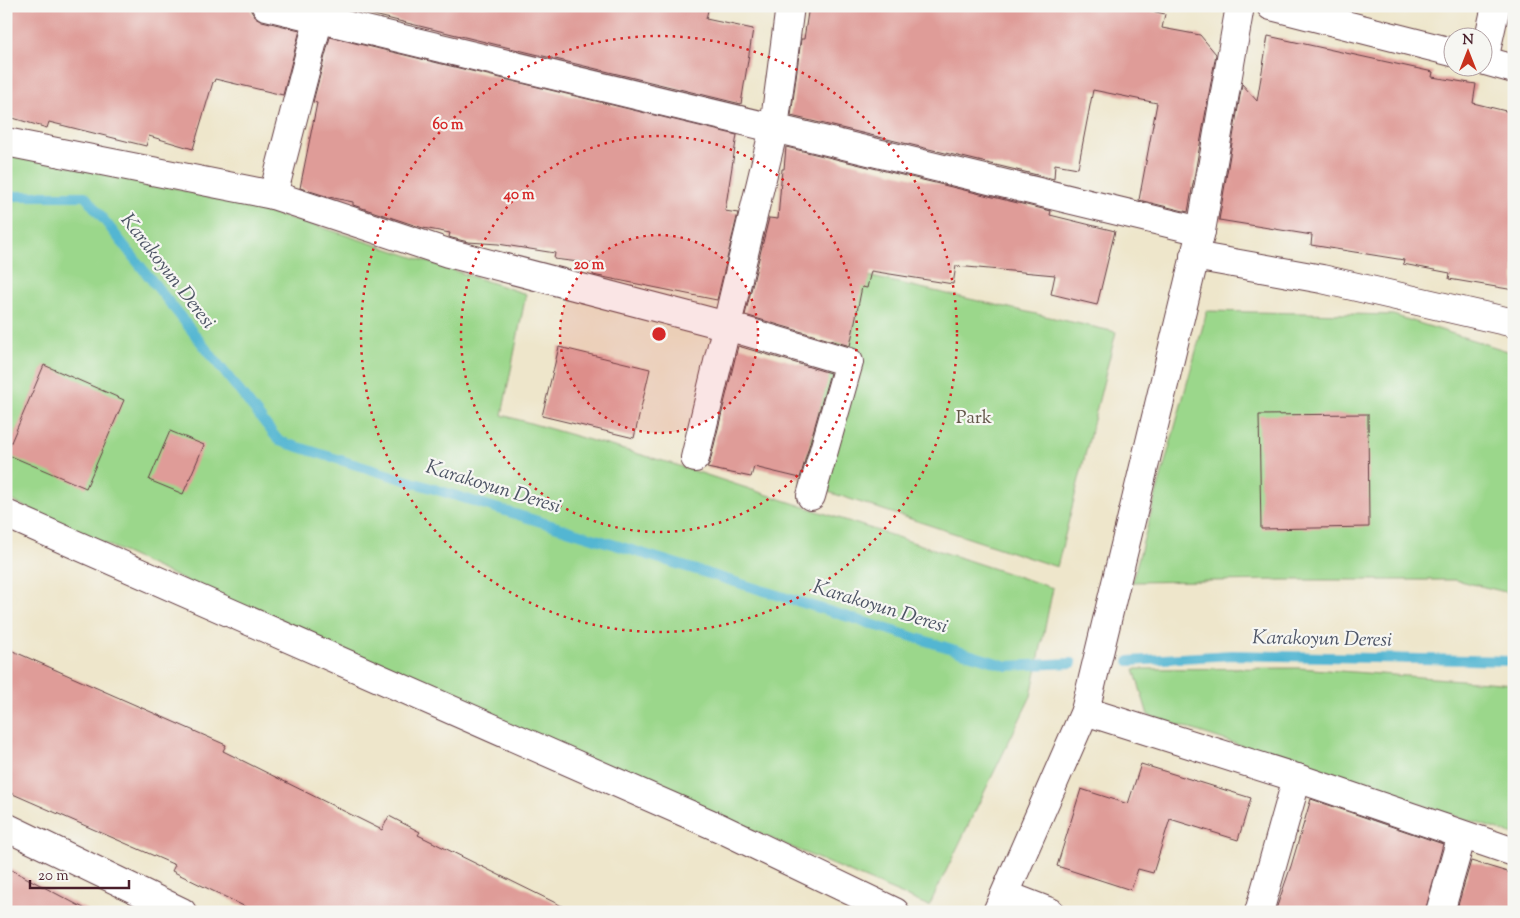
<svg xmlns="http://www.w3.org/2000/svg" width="1520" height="918" viewBox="0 0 1520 918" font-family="'Sorts Mill Goudy',serif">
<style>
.green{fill:#9bd78b;stroke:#727b5b}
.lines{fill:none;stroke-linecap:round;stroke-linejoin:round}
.stream{stroke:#53b6d2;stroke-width:10}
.building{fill:#df9c98}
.minor-casing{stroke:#633d43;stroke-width:30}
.minor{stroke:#fff;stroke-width:28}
.ring{fill:none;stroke:#d62828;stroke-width:2.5;stroke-dasharray:2.5 5}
.labels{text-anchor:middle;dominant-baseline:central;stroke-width:4.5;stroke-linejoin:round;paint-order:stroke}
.park-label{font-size:19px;fill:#625648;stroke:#f6f6f2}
.water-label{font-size:20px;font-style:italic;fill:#4d5465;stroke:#f6f6f2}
.centre{fill:#d62828;stroke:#f6f6f2;stroke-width:2.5}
.ring-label{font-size:15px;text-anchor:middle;font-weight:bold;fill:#d62828;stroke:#f6f6f2;stroke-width:4.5;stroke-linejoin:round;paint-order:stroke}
</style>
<rect width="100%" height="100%" fill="#f6f6f2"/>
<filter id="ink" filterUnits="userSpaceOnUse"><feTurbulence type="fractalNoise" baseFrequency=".02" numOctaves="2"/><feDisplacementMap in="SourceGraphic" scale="10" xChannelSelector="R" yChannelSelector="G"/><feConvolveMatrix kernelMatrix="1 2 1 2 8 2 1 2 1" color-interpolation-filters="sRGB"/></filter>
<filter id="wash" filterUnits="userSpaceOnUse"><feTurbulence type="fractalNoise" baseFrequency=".0096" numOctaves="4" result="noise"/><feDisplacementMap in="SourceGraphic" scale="20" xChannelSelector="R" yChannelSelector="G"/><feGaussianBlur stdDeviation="1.12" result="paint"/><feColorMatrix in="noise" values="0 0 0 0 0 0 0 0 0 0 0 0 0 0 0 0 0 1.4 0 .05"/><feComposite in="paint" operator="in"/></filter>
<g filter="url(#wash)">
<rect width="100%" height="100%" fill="#eee6cb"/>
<g class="green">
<path d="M 6,153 L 175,188 L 321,227 L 526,294 L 502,415 L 670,463 L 1053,588 L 1031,696 L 929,906 L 416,687 L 6,498 Z"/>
<path d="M 854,273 L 1116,332 L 1057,567 L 801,483 Z"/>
<path d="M 1207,311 L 1393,315 L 1514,353 L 1514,594 L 1455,580 L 1285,580 L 1132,582 Z"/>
<path d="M 1299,668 L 1514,684 L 1514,835 L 1148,715 L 1134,669 Z"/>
</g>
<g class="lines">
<g class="stream">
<path d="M 6,196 L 85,196 L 279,441 L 1007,666 L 1072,663"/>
<path d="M 1129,661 L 1233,655 L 1514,661"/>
</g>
</g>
<g id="blocks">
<g class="building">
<path d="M 6,6 L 251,6 L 251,11 L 255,17 L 262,21 L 300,30 L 283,95 L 215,79 L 214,82 L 213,82 L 193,149 L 149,136 L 146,146 L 49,122 L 47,128 L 6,116 Z"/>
<path d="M 337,6 L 709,6 L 706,19 L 753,29 L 741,104 Z"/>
<path d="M 809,6 L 1130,6 L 1165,14 L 1162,28 L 1200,35 L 1216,54 L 1188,212 L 1139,200 L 1157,103 L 1093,90 L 1078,168 L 1055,164 L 1054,179 L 791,116 L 801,39 L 804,39 Z"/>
<path d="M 1268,36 L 1433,72 L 1432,77 L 1476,84 L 1473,103 L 1514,113 L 1514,290 L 1449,279 L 1450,273 L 1403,264 L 1404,260 L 1311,245 L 1312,235 L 1219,220 L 1242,84 L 1257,101 Z"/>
<path d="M 330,37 L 737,135 L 725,211 L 738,213 L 717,300 L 593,275 L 595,264 L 554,259 L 555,253 L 498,244 L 468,242 L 452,238 L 449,237 L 450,233 L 423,228 L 353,205 L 353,202 L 329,197 L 300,188 L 317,103 L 313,102 Z"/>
<path d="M 786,147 L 1051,211 L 1050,215 L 1115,231 L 1097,305 L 1051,294 L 1055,275 L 956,266 L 953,284 L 871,271 L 867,288 L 862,287 L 850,346 L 745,315 L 769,218 L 778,219 L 782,169 L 784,169 Z"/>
<path d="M 738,346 L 830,373 L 800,478 L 754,467 L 751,477 L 707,468 L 710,462 Z"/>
<path d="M 559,347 L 650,369 L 634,438 L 542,416 Z"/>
<path d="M 44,365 L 124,400 L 86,488 L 6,454 Z"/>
<path d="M 1368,414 L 1369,527 L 1261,529 L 1259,415 Z"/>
<path d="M 170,431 L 204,445 L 183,494 L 149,480 Z"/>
<path d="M 6,648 L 226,745 L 223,751 L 382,830 L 389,816 L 420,832 L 418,835 L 574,912 L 256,912 L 172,871 L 175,865 L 6,791 Z"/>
<path d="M 1141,764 L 1251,798 L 1238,840 L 1170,819 L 1153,873 L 1138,869 L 1131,890 L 1057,866 L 1081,789 L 1128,804 Z"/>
<path d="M 1311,799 L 1443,844 L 1425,912 L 1275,912 L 1291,866 Z"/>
<path d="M 1471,861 L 1514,874 L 1514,912 L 1456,912 Z"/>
<path d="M 6,867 L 91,912 L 6,912 Z"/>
</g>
</g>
</g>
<g filter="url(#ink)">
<use href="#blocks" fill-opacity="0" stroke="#633d43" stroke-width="1"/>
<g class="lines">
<defs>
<g id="minor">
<path d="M 266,6 L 1201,231"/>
<path d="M 322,6 L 273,195 L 448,253 L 727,326 L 849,362 L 811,496"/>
<path d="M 1271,6 L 1452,52"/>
<path d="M 1482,60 L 1514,69"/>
<path d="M 1484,60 L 1496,6"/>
<path d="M 6,142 L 273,195"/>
<path d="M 1194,256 L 1322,279 L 1514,323"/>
<path d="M 695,458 L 774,128 L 790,6"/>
<path d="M 6,514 L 720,828 L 895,912"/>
<path d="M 1085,711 L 1297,778 L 1514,852"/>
<path d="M 6,827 L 182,912"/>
<path d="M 1006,895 L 1050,912"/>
<path d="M 997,912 L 1085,711 L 1201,231 L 1240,6"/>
<path d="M 1259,912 L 1297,778"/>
<path d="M 1440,912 L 1462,835"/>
</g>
</defs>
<use href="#minor" class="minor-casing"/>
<use href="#minor" class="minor"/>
</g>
</g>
<circle cx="659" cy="334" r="99" fill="#d62828" fill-opacity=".12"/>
<g class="ring">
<circle cx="659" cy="334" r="99"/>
<circle cx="659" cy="334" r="198"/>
<circle cx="659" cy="334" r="298"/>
</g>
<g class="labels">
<g class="park-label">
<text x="974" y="418">Park</text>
</g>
<g class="water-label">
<text transform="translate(167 272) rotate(52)">Karakoyun Deresi</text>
<text transform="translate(493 488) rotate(17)">Karakoyun Deresi</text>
<text transform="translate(880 608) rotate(17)">Karakoyun Deresi</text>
<text transform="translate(1322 640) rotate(1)">Karakoyun Deresi</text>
</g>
</g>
<circle cx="659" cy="334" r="8" class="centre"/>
<g class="ring-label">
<text x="448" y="129">60 m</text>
<text x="519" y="199">40 m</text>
<text x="589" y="269">20 m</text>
</g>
<rect width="1520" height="918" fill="none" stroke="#f6f6f2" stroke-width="25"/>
<g transform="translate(1468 52)"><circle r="24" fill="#f6f6f2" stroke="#b1a0a2"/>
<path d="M0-4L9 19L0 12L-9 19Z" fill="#c8321e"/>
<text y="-8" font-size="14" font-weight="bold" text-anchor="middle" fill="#4a1f2b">N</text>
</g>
<path d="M30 880v8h99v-8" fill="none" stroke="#4a1f2b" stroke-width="2.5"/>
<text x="38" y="880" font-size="15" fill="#4a1f2b" stroke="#f6f6f2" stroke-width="4" paint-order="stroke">20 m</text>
</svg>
